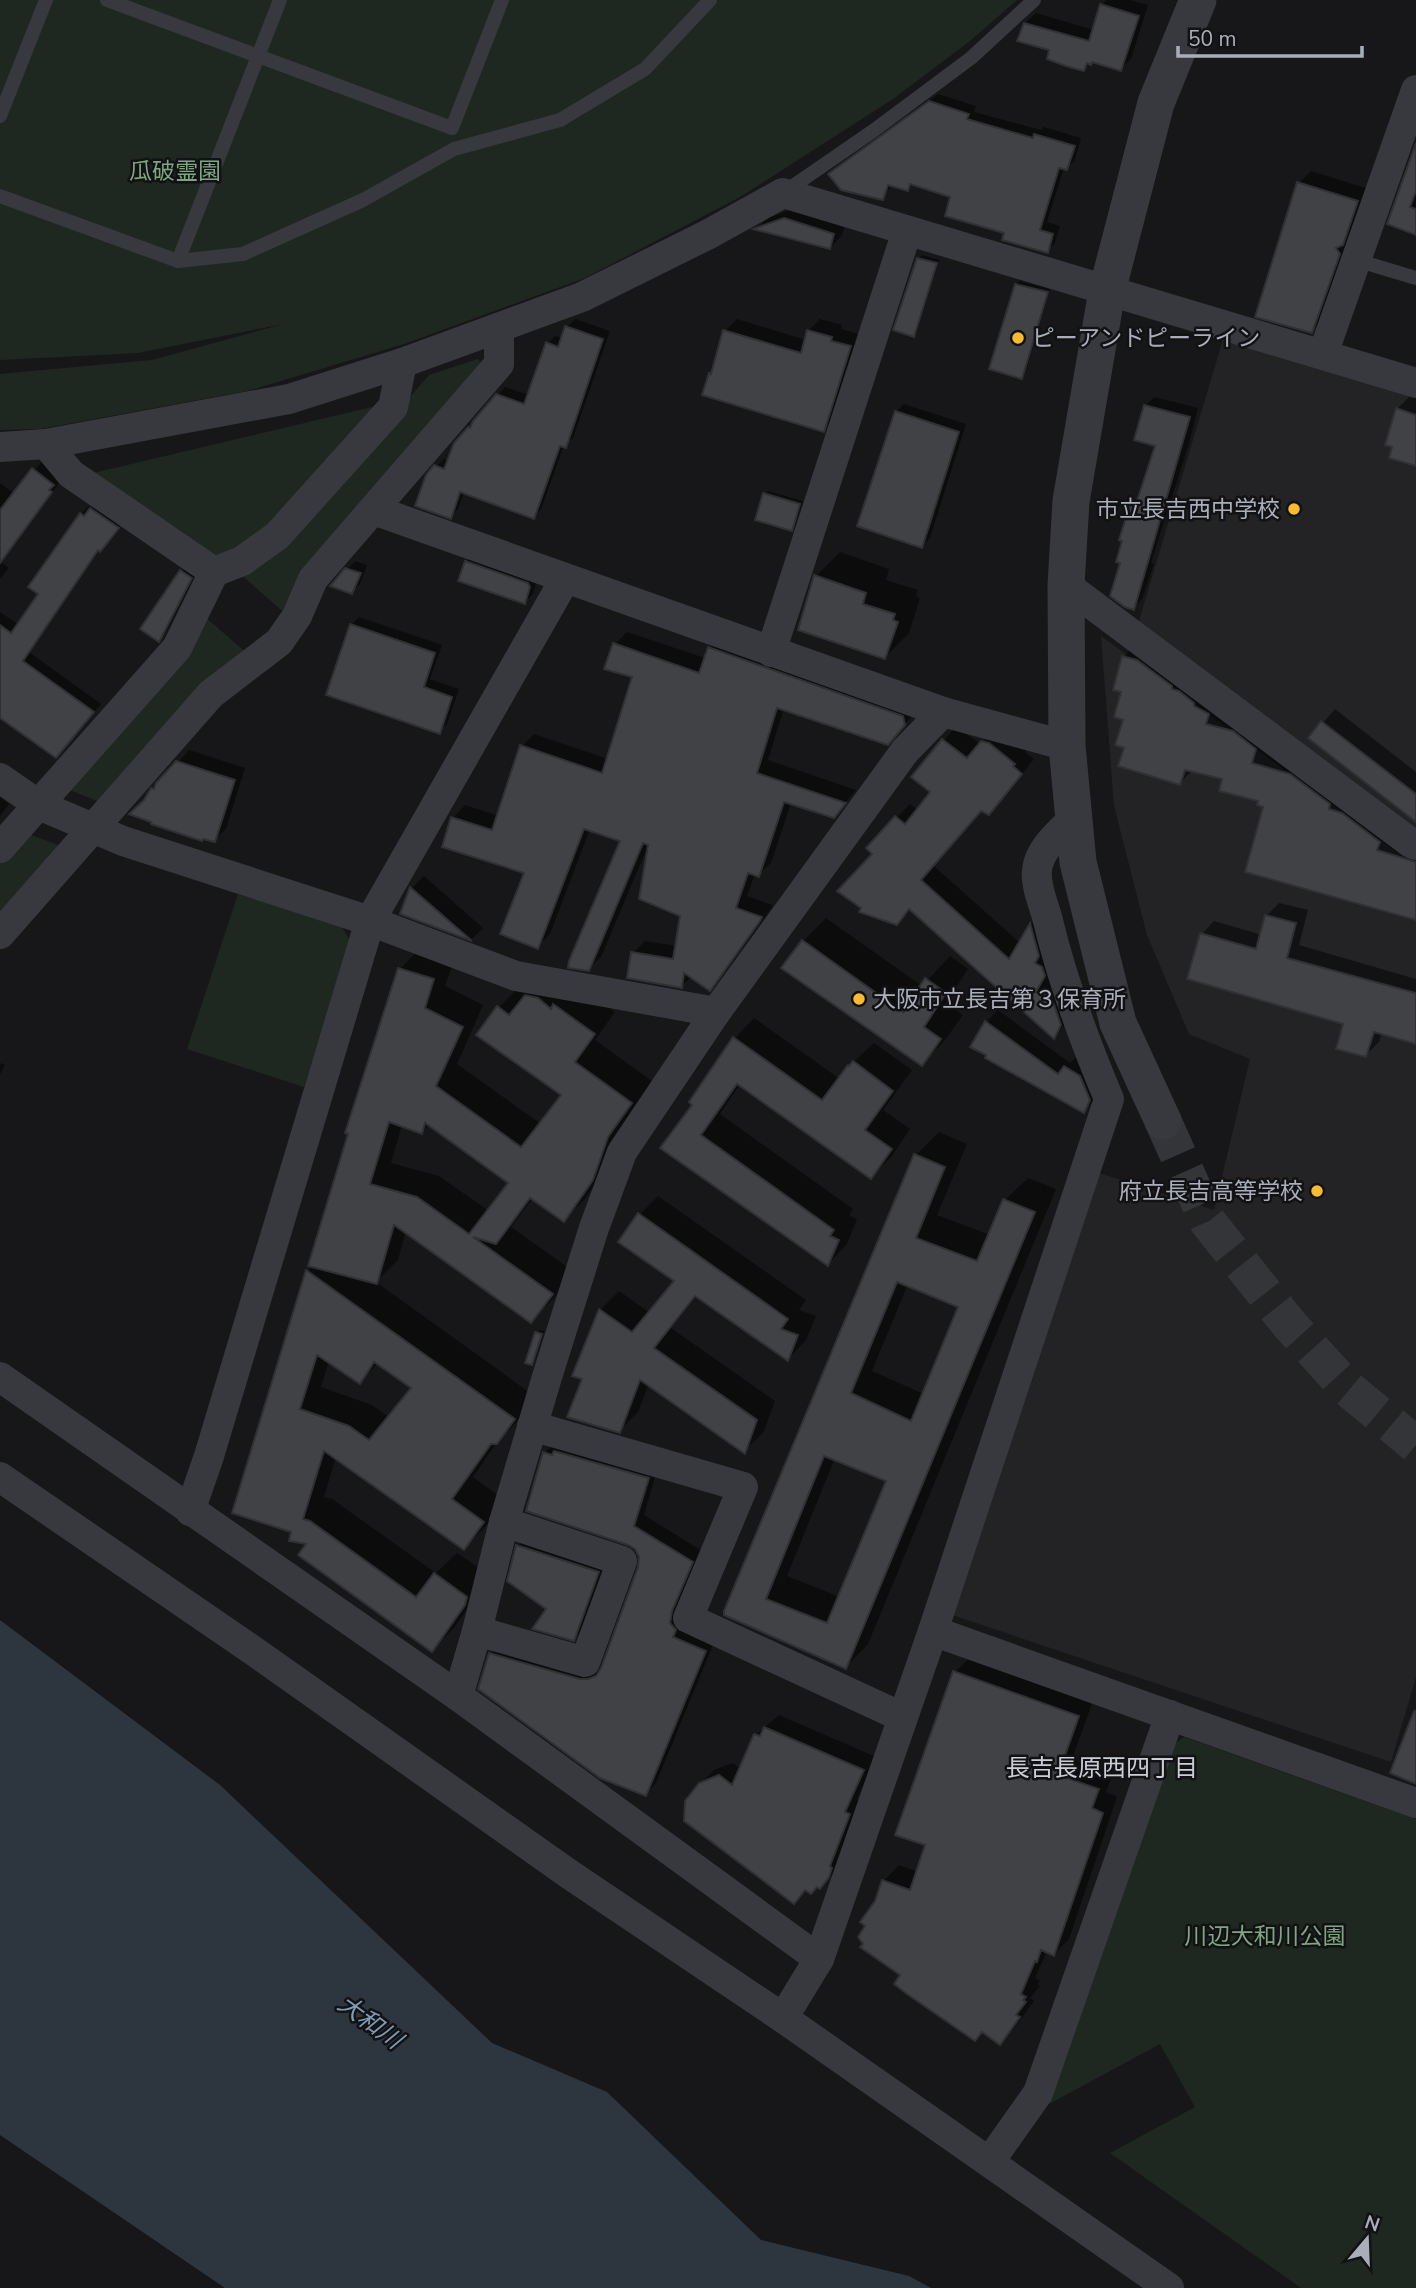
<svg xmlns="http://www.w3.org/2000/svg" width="1416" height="2288" viewBox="0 0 1416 2288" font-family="'Nunito Sans','Noto Sans JP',sans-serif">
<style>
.built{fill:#232326}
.green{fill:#1f2820}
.water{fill:#2d363e}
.shadow{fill:#0007;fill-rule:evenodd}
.building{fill:#414246;stroke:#313135;stroke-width:2;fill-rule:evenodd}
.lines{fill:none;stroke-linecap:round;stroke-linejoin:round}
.tertiary-tunnel{stroke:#343539;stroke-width:37;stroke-dasharray:37 18;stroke-linecap:butt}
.service{stroke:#38393f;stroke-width:14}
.minor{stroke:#38393f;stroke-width:30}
.tertiary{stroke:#38393f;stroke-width:37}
.poi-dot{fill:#f8ba30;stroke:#121214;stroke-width:2.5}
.labels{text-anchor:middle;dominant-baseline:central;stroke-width:5;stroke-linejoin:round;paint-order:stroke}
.park-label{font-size:23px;fill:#7fa583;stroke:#121214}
.poi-label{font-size:23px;fill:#a9aeba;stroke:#121214;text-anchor:start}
.neighbourhood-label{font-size:24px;fill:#cacdd5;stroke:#121214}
.water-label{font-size:24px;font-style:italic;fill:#7f9bb6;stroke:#121214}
</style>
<rect width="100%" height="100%" fill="#171719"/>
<g class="built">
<path d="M 1224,336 L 1416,394 L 1416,830 L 1138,624 Z"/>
<path d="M 1101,636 L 1397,852 L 1416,857 L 1416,1677 L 1391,1762 L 946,1613 L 1096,1172 L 1214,1210 L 1250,1059 L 1189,1034 L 1147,935 L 1114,806 Z"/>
</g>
<g class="green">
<path d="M 0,0 L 1017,0 L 970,41 L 893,99 L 740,197 L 585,278 L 404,344 L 247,391 L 40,429 L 0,430 L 0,374 L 152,360 L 283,324 L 138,353 L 0,360 Z"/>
<path d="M 478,359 L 485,368 L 287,615 L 240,574 L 277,551 L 429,375 Z"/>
<path d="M 372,407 L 376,413 L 266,534 L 213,559 L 89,474 Z"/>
<path d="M 204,616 L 250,656 L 102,803 L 65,788 Z"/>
<path d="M 26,833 L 63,847 L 0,918 L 0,862 Z"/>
<path d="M 238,894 L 342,927 L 350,941 L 304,1087 L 187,1049 Z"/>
<path d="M 1184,1737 L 1416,1819 L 1416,2288 L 1301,2288 L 1110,2153 L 1195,2107 L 1160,2044 L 1049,2104 L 1046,2097 L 1174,1744 Z"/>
</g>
<path class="water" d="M 0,1620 L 220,1785 L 492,2043 L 607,2092 L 761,2240 L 909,2276 L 931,2288 L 225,2288 L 0,2135 Z"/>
<g class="shadow">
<path d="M 1107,0 L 1130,0 L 1148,5 L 1131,59 L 1120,69 L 1093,60 L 1084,69 L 1051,48 L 1019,40 L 1022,26 L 1036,13 L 1094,30 L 1101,5 Z"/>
<path d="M 938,94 L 976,106 L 974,112 L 1041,130 L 1044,127 L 1081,138 L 1075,160 L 1067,168 L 1064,168 L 1047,222 L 1060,226 L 1055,243 L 1047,251 L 1006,232 L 952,196 L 913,183 L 907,189 L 892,185 L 882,198 L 830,174 Z"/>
<path d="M 1416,148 L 1416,233 L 1389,223 Z"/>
<path d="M 1311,171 L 1369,189 L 1355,230 L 1348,237 L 1351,241 L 1323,319 L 1311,331 L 1299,183 Z"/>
<path d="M 798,207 L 846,222 L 842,235 L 830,248 L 757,228 L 768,218 Z"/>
<path d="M 922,255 L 939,260 L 917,332 L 913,335 L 918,258 Z"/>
<path d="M 1020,281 L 1050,289 L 1025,374 L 1021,377 L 1016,284 Z"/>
<path d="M 575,319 L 610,331 L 573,438 L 564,445 L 541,509 L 534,517 L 464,492 L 458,509 L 450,517 L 436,467 L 444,459 L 449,461 L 469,428 L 505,387 L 529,395 L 548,343 L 555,336 L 563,338 L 567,327 Z"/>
<path d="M 737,319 L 806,340 L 808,331 L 820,319 L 842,325 L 841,329 L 862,335 L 835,418 L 823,430 L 710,374 L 714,370 L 725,331 Z"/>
<path d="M 1415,391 L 1416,392 L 1416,464 L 1397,409 Z"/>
<path d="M 1154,397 L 1198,408 L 1188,447 L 1151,563 L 1154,564 L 1142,599 L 1134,608 L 1123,562 L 1132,506 L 1140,497 L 1157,444 L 1145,406 Z"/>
<path d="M 904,404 L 966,424 L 930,538 L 922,546 L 896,412 Z"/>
<path d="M 42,461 L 61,476 L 56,481 L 59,483 L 1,562 L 9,568 L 0,579 L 0,483 L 15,494 Z"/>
<path d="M 768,491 L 803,501 L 795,525 L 791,529 L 765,494 Z"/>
<path d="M 99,501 L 125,519 L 108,542 L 99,549 L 29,652 L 101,704 L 64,748 L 0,715 L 0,612 L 19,625 L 40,593 L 81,514 L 89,506 L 92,508 Z"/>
<path d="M 840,552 L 889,569 L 886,580 L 918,590 L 916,596 L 920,598 L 909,633 L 885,657 L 816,576 Z"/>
<path d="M 474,554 L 537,579 L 533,594 L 525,602 L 466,562 Z"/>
<path d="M 355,561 L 367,565 L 360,584 L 352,592 L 347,570 Z"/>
<path d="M 189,563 L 198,570 L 166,632 L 159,640 L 182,571 Z"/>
<path d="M 359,617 L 442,645 L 430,679 L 459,689 L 447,724 L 439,732 L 351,625 Z"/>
<path d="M 627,632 L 705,658 L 710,648 L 722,636 L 916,711 L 900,730 L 784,708 L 768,760 L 856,790 L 834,816 L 791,803 L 771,863 L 758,875 L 755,874 L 747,896 L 773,905 L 772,907 L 722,976 L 709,989 L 692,976 L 682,986 L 633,953 L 645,941 L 677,946 L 682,915 L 648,846 L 601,957 L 588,969 L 623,840 L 590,829 L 550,934 L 537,947 L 526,872 L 453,818 L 465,805 L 499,816 L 522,746 L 534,734 L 608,759 L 634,676 L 615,644 Z"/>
<path d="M 1136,644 L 1416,845 L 1416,919 L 1260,800 L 1224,778 L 1193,770 L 1180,783 L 1126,747 L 1123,691 L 1115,689 L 1124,656 Z"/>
<path d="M 1335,709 L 1416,772 L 1416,820 L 1310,738 Z"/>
<path d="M 956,726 L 980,744 L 996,728 L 1027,749 L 1025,752 L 1034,759 L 1002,799 L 988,813 L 982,809 L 933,865 L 1020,943 L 1032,924 L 1044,912 L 1058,961 L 1048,979 L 1065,983 L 1067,1023 L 1054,1036 L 911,909 L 897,923 L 874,854 L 897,817 L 910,804 L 918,810 L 933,792 L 914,777 Z"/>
<path d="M 189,750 L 245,768 L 226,829 L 214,840 L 146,800 Z"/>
<path d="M 0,797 L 9,804 L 0,816 Z"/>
<path d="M 424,876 L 483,928 L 472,939 L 403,913 L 412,888 Z"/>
<path d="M 1279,903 L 1308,910 L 1299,945 L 1416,979 L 1416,1042 L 1382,1032 L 1379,1042 L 1366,1055 L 1345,1022 L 1202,934 L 1214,921 L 1262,935 L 1266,916 Z"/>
<path d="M 826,918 L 922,986 L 950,956 L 968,969 L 946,1003 L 963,1015 L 945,1040 L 922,1064 L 803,941 Z"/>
<path d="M 421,947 L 455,958 L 445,986 L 483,1005 L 457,1064 L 541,1124 L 563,1095 L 499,1007 L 520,986 L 576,983 L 615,1012 L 595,1040 L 652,1081 L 630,1113 L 614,1156 L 585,1199 L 563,1220 L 533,1198 L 511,1227 L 573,1271 L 553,1299 L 531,1321 L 406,1231 L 398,1260 L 376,1282 L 536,1397 L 519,1420 L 497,1442 L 473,1477 L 504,1500 L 486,1526 L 464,1548 L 336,1457 L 324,1497 L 332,1499 L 436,1573 L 457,1553 L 488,1574 L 487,1581 L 454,1628 L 432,1649 L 293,1530 L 234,1512 L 308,1271 L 313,1266 L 400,969 ZM 430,1124 L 511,1182 L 489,1211 L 439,1176 L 391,1163 L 402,1125 L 422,1132 ZM 329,1361 L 359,1382 L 378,1363 L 414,1388 L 389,1417 L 372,1405 L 321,1387 Z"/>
<path d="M 998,1010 L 1070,1063 L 1078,1055 L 1096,1098 L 1084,1111 L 986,1022 Z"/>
<path d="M 754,1018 L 840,1079 L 849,1066 L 874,1043 L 912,1070 L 883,1110 L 910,1129 L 891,1157 L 871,1177 L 740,1084 L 720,1114 L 853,1209 L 849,1215 L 857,1219 L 847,1244 L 828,1264 L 663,1148 L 695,1104 L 735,1038 Z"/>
<path d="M 0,1063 L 5,1065 L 0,1075 Z"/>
<path d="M 939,1132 L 967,1144 L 937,1215 L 990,1235 L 1005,1200 L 1028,1178 L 1056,1189 L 868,1644 L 846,1667 L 726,1614 L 916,1155 ZM 908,1284 L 961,1306 L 924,1394 L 872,1371 ZM 835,1458 L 888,1480 L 840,1597 L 787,1576 Z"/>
<path d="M 658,1196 L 806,1300 L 799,1310 L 816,1316 L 806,1340 L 788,1359 L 697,1295 L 671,1328 L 775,1401 L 763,1433 L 744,1451 L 649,1384 L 638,1412 L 619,1431 L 585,1377 L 600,1310 L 619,1291 L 650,1313 L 676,1281 L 640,1214 Z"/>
<path d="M 540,1330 L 544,1331 L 535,1360 L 532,1363 L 537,1333 Z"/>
<path d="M 555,1442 L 658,1467 L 644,1515 L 702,1551 L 682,1599 L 715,1640 L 656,1783 L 646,1794 L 490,1654 L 501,1643 L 592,1669 L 603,1668 L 640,1567 L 641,1557 L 636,1548 L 545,1453 Z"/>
<path d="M 526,1537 L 606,1564 L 582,1631 L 574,1639 L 549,1608 L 509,1580 L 518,1545 Z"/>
<path d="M 970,1657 L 1093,1701 L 1072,1759 L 1113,1773 L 1106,1792 L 1117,1797 L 1069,1939 L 1054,1954 L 1047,1951 L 1035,1978 L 1040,1981 L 1037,1984 L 1040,1986 L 1030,1998 L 1034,2001 L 1015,2027 L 1000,2043 L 903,1975 L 877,1901 L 884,1881 L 899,1865 L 918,1872 L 927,1844 L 955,1672 Z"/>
<path d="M 779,1715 L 876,1757 L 857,1799 L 862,1801 L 833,1874 L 820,1887 L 817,1885 L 806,1889 L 794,1902 L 700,1784 L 714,1770 L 733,1763 L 741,1769 L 755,1735 Z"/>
</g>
<g class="building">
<path d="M 1100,4 L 1139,16 L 1121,71 L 1092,62 L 1091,65 L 1087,63 L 1084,71 L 1066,66 L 1047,59 L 1049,50 L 1017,41 L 1024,23 L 1089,41 Z"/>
<path d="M 929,101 L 969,114 L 967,119 L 1033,138 L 1034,134 L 1075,146 L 1067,170 L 1059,168 L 1040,230 L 1053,234 L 1048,253 L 1002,240 L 1004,233 L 945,216 L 950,197 L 910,184 L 908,191 L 888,185 L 883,200 L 841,190 L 828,174 Z"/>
<path d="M 1416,143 L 1416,191 L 1410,207 L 1416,209 L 1416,235 L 1387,224 Z"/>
<path d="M 1297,182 L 1358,201 L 1343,245 L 1336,248 L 1340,254 L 1312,333 L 1255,317 Z"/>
<path d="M 784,218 L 834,234 L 830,249 L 753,229 Z"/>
<path d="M 917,258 L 937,263 L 914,337 L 893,330 Z"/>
<path d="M 1015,284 L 1048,292 L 1022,379 L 989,369 Z"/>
<path d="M 565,326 L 603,339 L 566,448 L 560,446 L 534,519 L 460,492 L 451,519 L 415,506 L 426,475 L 434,465 L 444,469 L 454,443 L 468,427 L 470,428 L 473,421 L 496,394 L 524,404 L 546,342 L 558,347 Z"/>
<path d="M 723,330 L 801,353 L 807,330 L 832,337 L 831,341 L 851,346 L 824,432 L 702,395 L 709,373 L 711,374 Z"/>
<path d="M 1144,405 L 1190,417 L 1134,610 L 1125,607 L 1110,596 L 1120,563 L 1116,562 L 1122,541 L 1119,540 L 1130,505 L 1135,507 L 1155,446 L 1134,440 Z"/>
<path d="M 1396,408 L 1416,415 L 1416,466 L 1389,458 L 1392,447 L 1385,445 Z"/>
<path d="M 895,411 L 959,432 L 922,548 L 857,526 Z"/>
<path d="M 32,468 L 54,485 L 49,490 L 52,492 L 0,563 L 0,510 Z"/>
<path d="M 763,493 L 800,504 L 792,531 L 755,520 Z"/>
<path d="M 90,508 L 119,528 L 100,552 L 98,550 L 23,661 L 94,712 L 56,758 L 0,718 L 0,625 L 11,633 L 38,594 L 28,587 L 80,513 L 84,516 Z"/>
<path d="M 465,561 L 528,583 L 530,587 L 525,604 L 458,581 Z"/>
<path d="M 345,568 L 361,573 L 352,594 L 330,586 Z"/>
<path d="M 180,570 L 192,578 L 159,642 L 140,629 Z"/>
<path d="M 814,575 L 866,593 L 863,604 L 895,614 L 893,620 L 898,622 L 885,659 L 798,630 Z"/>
<path d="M 350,624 L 435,653 L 424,687 L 452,697 L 440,734 L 326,695 Z"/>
<path d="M 613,643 L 699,673 L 708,647 L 903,716 L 905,725 L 888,745 L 777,708 L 757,773 L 846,803 L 834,818 L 784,802 L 759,877 L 748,873 L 736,908 L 762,917 L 760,921 L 710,991 L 684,973 L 682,988 L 627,978 L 631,952 L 673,959 L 680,916 L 639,899 L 648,845 L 643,843 L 589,971 L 568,968 L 569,961 L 620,841 L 584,829 L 538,949 L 500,934 L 524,873 L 442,847 L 451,817 L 492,830 L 520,745 L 602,773 L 632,677 L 604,669 Z"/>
<path d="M 1122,656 L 1137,660 L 1172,686 L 1172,689 L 1179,691 L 1194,703 L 1194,706 L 1209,714 L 1206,724 L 1233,731 L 1256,749 L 1252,763 L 1290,774 L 1330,804 L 1329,809 L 1342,813 L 1380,842 L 1377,850 L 1416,862 L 1416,920 L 1245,872 L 1263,807 L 1257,805 L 1258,801 L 1219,791 L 1222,779 L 1185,770 L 1180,785 L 1118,766 L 1124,748 L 1115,745 L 1123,720 L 1114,717 L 1121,692 L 1113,690 Z"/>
<path d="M 1321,721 L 1416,794 L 1416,822 L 1308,738 Z"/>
<path d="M 942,739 L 967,758 L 981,741 L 989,743 L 1015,764 L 1013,766 L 1022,774 L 989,815 L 981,811 L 921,880 L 1009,959 L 1030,923 L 1039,956 L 1035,963 L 1042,967 L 1045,976 L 1036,992 L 1051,996 L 1061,1025 L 1054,1039 L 909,909 L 897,925 L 859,912 L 861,908 L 837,891 L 872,854 L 866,848 L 895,816 L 905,824 L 930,792 L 911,777 Z"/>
<path d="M 176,761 L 235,780 L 215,842 L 203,839 L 202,841 L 151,824 L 151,822 L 129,814 L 144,800 L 151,788 L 154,789 L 156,783 Z"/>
<path d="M 410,887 L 472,941 L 400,914 Z"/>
<path d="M 1265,915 L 1296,923 L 1287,958 L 1416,993 L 1416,1044 L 1374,1032 L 1366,1057 L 1336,1049 L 1343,1024 L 1187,979 L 1200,933 L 1256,949 Z"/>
<path d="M 802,940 L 903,1012 L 925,978 L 946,993 L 924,1027 L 941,1039 L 922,1066 L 781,968 Z"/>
<path d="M 398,968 L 434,979 L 425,1008 L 463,1027 L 436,1086 L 521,1147 L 561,1095 L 476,1035 L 497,1006 L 509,1015 L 525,995 L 538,998 L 551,1009 L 553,1004 L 595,1034 L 575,1062 L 632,1103 L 608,1137 L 593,1180 L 564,1222 L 530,1198 L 496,1244 L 473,1237 L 553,1294 L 531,1323 L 394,1225 L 377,1284 L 308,1266 L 348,1134 L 345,1133 ZM 389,1122 L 422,1134 L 425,1123 L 508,1183 L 469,1234 L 417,1197 L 370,1184 Z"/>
<path d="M 985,1021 L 1058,1074 L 1064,1066 L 1080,1076 L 1090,1100 L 1084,1113 L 985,1058 L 986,1055 L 970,1047 Z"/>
<path d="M 733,1037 L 822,1100 L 848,1065 L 849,1066 L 853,1061 L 893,1091 L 865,1130 L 892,1149 L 871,1179 L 737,1084 L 701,1135 L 834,1230 L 830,1236 L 839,1240 L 828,1266 L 660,1148 L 692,1105 L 689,1102 Z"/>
<path d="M 914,1154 L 945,1167 L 916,1238 L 977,1261 L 1003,1199 L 1035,1212 L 846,1669 L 724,1615 L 724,1611 ZM 897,1282 L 958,1307 L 911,1421 L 851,1393 ZM 824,1456 L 886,1481 L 827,1623 L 766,1599 Z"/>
<path d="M 638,1213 L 788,1319 L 781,1329 L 798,1335 L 788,1361 L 695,1296 L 654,1348 L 757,1420 L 745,1454 L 640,1380 L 620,1433 L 567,1417 L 582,1379 L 572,1376 L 599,1309 L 632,1332 L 674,1281 L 618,1242 Z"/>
<path d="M 306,1270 L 515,1419 L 497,1444 L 491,1444 L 452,1499 L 484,1522 L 464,1550 L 324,1451 L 303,1519 L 310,1521 L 416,1597 L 434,1573 L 467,1597 L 465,1605 L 432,1652 L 298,1555 L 306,1544 L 289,1541 L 291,1532 L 232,1513 ZM 317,1355 L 360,1384 L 374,1362 L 411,1388 L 369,1440 L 349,1426 L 300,1409 Z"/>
<path d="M 535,1332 L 542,1334 L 532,1365 L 525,1363 Z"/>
<path d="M 554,1451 L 649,1478 L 634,1526 L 693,1562 L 672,1611 L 670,1623 L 676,1630 L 673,1637 L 706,1651 L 646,1796 L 600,1778 L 478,1689 L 489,1653 L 580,1679 L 588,1679 L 596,1676 L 601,1668 L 638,1567 L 639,1557 L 635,1549 L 628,1545 L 526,1511 L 543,1452 L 552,1455 Z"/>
<path d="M 516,1545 L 599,1572 L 574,1641 L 532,1629 L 546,1609 L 507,1581 Z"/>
<path d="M 953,1671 L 1079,1716 L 1058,1775 L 1099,1789 L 1092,1808 L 1103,1813 L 1054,1956 L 1041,1950 L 1037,1962 L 1035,1961 L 1021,1994 L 1026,1997 L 1023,2000 L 1026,2002 L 1016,2015 L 1020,2017 L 1000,2045 L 982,2032 L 975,2041 L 907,1994 L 894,1984 L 900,1975 L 860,1947 L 863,1944 L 858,1937 L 865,1926 L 860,1922 L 875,1901 L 882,1880 L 910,1890 L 925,1845 L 895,1835 Z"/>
<path d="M 1414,1711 L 1416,1711 L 1416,1784 L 1390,1773 Z"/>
<path d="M 764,1727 L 864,1770 L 845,1812 L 850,1814 L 830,1866 L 832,1868 L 829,1877 L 820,1889 L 817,1887 L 811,1894 L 805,1890 L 794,1904 L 684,1821 L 685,1801 L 699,1783 L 719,1775 L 732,1785 L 754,1734 L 760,1736 Z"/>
</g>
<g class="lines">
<path class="tertiary-tunnel" d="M 1163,1121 L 1208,1222 L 1289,1324 L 1347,1388 L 1416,1445"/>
<g class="service">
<path d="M 107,0 L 452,128 L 502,0"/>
<path d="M 0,116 L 46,0"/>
<path d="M 783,193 L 873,131 L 971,58 L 1034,0"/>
<path d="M 0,196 L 178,261 L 243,254 L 363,200 L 454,149 L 560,120 L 645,69 L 710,0"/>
<path d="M 1356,260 L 1416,278"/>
<path d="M 178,261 L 280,0"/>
</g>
<g class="minor">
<path d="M 1323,354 L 1416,90"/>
<path d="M 46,444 L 71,474 L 214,572"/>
<path d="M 0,447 L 46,444 L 289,399 L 402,363 L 582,297 L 707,235 L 783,193 L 1416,383"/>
<path d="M 374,510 L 943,712 L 1067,746"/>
<path d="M 1066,585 L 1411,843 L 1416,845"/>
<path d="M 771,652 L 907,231"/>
<path d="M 0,778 L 39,805 L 123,841 L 370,921 L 516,976 L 716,1012"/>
<path d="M 0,848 L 177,648 L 214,572 L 242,561 L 277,536 L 393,407 L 402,363"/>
<path d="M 0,934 L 211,694 L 279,642 L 297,616 L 313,579 L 499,364 L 499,328"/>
<path d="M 0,1377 L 458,1696 L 819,1959"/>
<path d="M 532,1426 L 743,1487 L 688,1618 L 902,1717"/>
<path d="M 0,1477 L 258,1654 L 569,1874 L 783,2018 L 1169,2288"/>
<path d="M 190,1511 L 209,1456 L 370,921 L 565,579"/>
<path d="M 477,1631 L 585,1662 L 622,1561 L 504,1522"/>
<path d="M 933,1631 L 1416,1803"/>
<path d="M 458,1696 L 477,1631 L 504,1522 L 547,1377 L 594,1228 L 622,1152 L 716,1012 L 905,751 L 943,712"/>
<path d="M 783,2018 L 819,1959 L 933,1631 L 1109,1099 C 1084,1040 1062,980 1047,917 C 1043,902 1035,885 1037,870 C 1039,849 1060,832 1074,818"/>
<path d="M 990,2161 L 1038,2093 L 1170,1715"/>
</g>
<path class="tertiary" d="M 1163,1121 L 1118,1023 L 1078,862 L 1067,746 L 1066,585 L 1071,501 L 1107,291 L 1156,103 L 1198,0"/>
</g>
<g class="poi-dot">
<circle cx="1018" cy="338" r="7"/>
<circle cx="1294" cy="509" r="7"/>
<circle cx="859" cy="999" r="7"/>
<circle cx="1317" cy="1191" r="7"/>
</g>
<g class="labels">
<g class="park-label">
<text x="175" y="171">瓜破霊園</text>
<text x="1265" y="1936">川辺大和川公園</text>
</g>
<g class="poi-label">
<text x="1032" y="338">ピーアンドピーライン</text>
<text x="1280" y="509" text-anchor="end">市立長吉西中学校</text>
<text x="873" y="999">大阪市立長吉第３保育所</text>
<text x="1303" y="1191" text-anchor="end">府立長吉高等学校</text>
</g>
<g class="neighbourhood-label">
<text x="1102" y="1768">長吉長原西四丁目</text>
</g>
<g class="water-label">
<text transform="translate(370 2022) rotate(36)">大和川</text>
</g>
</g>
<g transform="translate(1367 2239) rotate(19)" stroke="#121214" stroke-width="5" paint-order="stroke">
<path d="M0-5L12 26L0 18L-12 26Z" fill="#a9aeba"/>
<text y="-10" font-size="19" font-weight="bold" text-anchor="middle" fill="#a9aeba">N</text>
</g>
<path d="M1178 46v10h184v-10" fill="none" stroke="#a9aeba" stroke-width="3.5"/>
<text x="1188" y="46" font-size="21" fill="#a9aeba" stroke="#121214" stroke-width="5" paint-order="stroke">50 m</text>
</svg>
